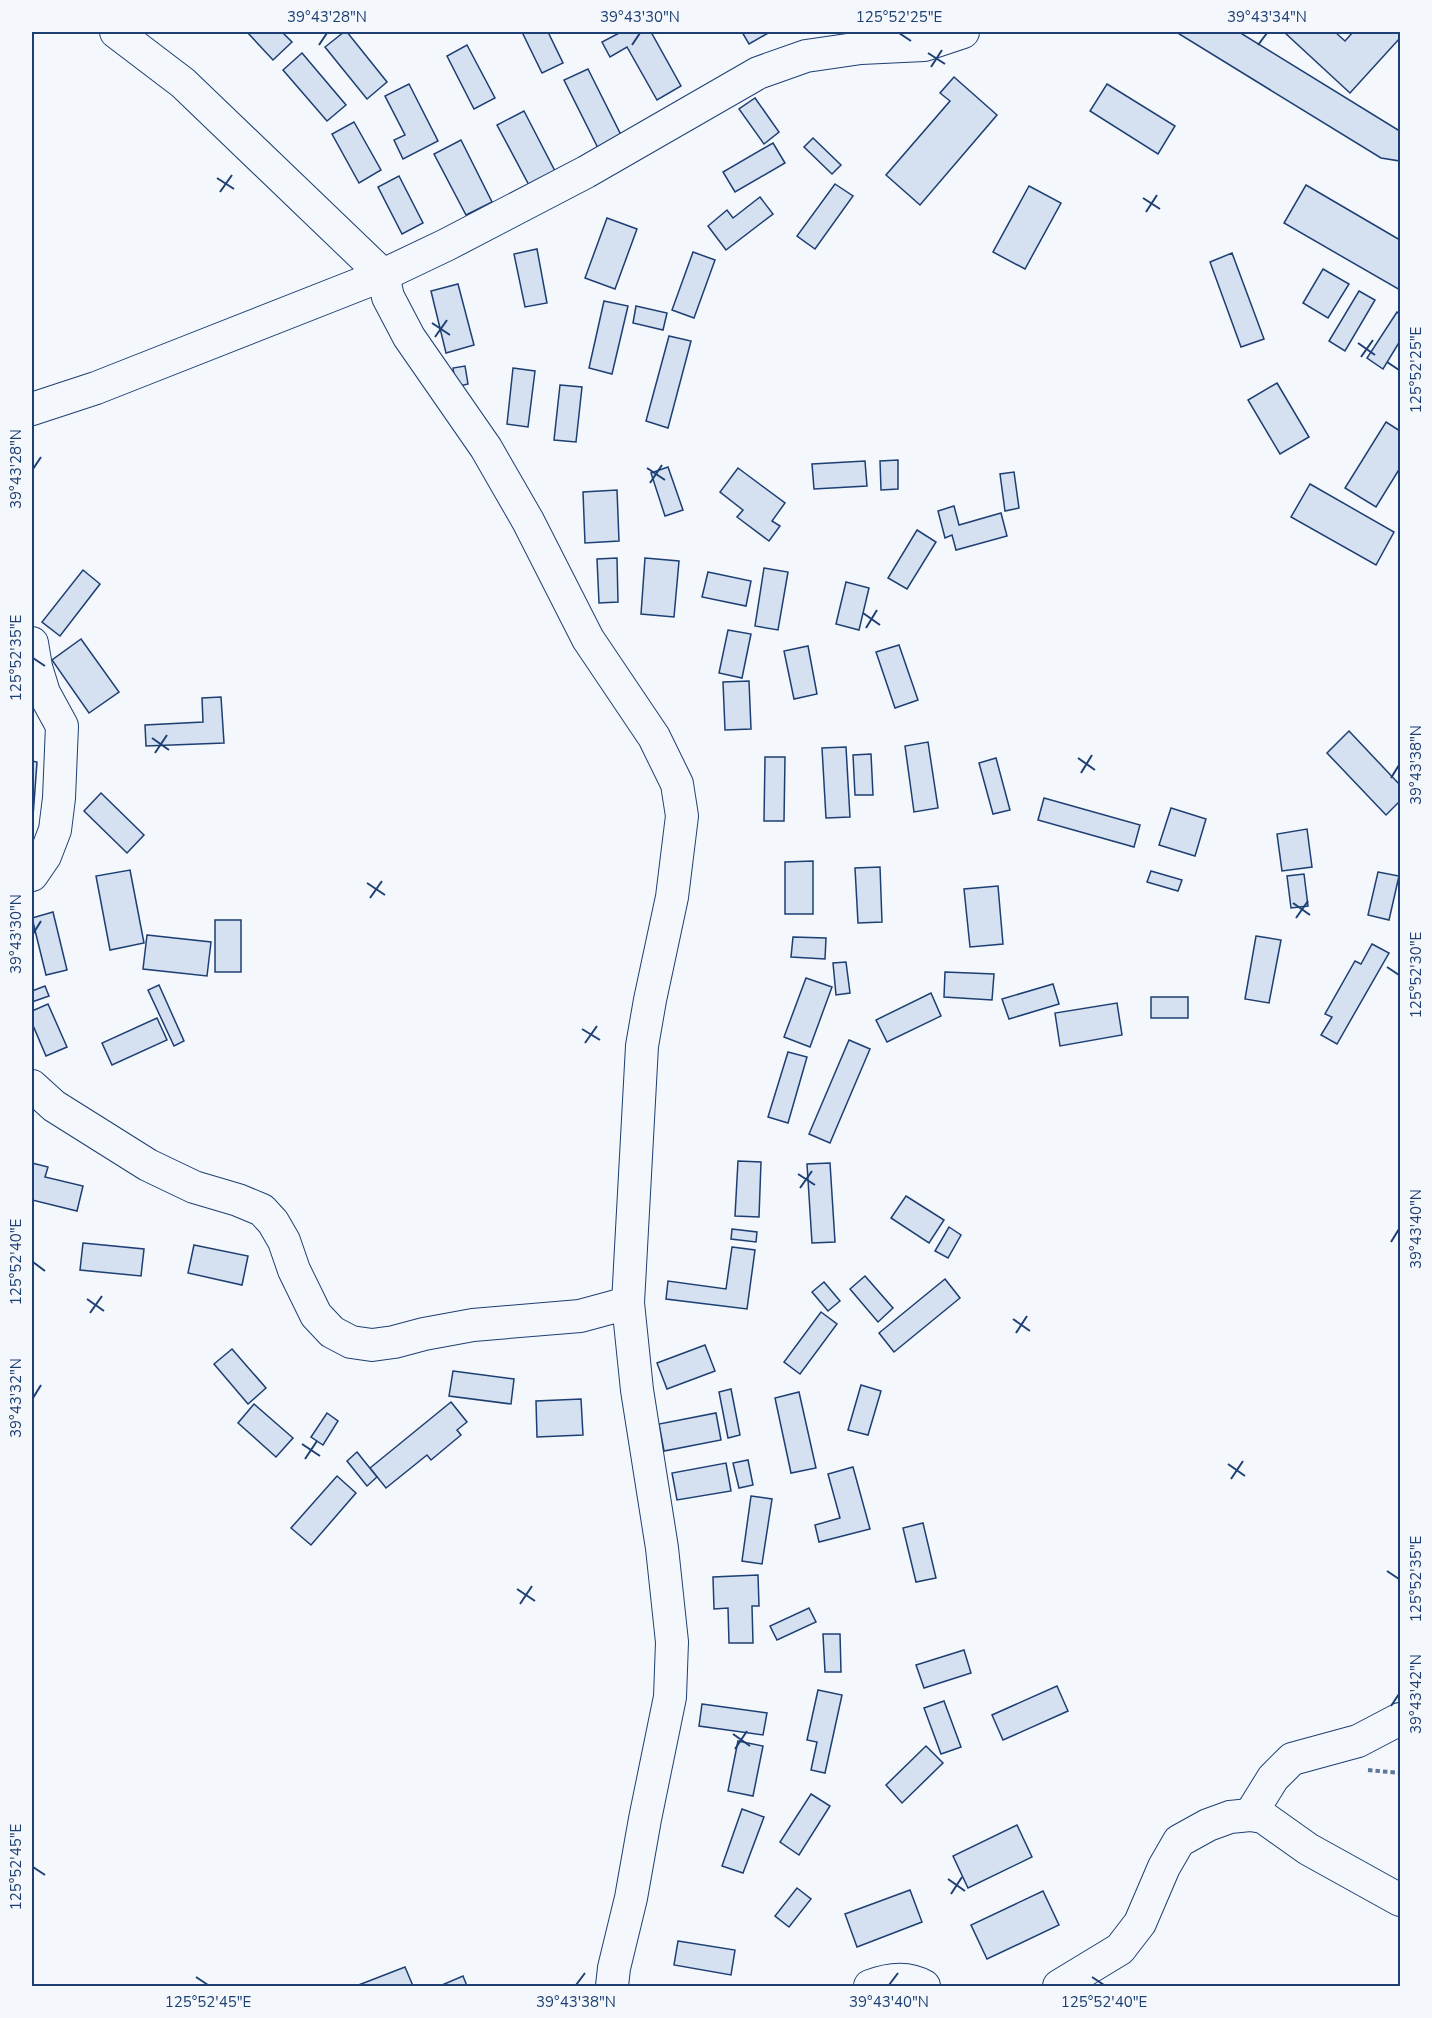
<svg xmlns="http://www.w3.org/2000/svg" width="1432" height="2018" viewBox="0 0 1432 2018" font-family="'Nunito Sans',sans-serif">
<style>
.building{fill:#d5e0f0;stroke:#1d3f73;stroke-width:1.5}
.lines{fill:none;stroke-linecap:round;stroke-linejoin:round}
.minor-casing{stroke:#1d3f73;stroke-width:34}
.path{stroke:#5e769c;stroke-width:4;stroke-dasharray:4.5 3;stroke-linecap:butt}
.minor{stroke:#f4f7fb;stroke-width:32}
.ticks{fill:none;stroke:#1d3f73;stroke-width:2}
.neatline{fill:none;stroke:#1d3f73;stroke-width:2}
.ticks-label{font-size:15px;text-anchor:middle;fill:#1d3f73}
</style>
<rect width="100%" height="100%" fill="#f4f7fb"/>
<g class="building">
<path d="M 247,32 L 282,32 L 292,42 L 273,60 Z"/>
<path d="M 344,32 L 347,32 L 387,82 L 367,99 L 325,47 Z"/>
<path d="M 522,32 L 548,32 L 563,63 L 542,73 Z"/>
<path d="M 621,32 L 651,32 L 681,86 L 657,100 L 627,47 L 610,57 L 602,42 Z"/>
<path d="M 742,32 L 770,32 L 749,44 Z"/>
<path d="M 1176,32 L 1239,32 L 1398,130 L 1400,128 L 1400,161 L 1381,158 Z"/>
<path d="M 1284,32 L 1335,32 L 1345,41 L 1353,32 L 1400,32 L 1400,38 L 1350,93 Z"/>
<path d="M 467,45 L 495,98 L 474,109 L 447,56 Z"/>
<path d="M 302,53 L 346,105 L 327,121 L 283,70 Z"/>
<path d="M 588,69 L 622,137 L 598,148 L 564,80 Z"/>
<path d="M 954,77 L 997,115 L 920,205 L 886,175 L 950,101 L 940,93 Z"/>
<path d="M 409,84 L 438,141 L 403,159 L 394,140 L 405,135 L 385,96 Z"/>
<path d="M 1107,84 L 1175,126 L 1158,154 L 1090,111 Z"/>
<path d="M 755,98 L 779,132 L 764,144 L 739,109 Z"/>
<path d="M 524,111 L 556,173 L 530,187 L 497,125 Z"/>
<path d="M 354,122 L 381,170 L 359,183 L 332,134 Z"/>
<path d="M 813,138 L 841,165 L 832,174 L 804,147 Z"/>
<path d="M 461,140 L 492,202 L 466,215 L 434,154 Z"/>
<path d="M 773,143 L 785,163 L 735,192 L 723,172 Z"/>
<path d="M 399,176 L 423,223 L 402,234 L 378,187 Z"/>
<path d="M 835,184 L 853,196 L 815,249 L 797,236 Z"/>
<path d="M 1306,185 L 1400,240 L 1400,290 L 1284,223 Z"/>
<path d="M 1029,186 L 1061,203 L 1025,269 L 993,252 Z"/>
<path d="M 760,197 L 773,214 L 726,250 L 708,226 L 727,210 L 733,218 Z"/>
<path d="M 607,218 L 637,229 L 615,289 L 585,278 Z"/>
<path d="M 537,249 L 547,303 L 525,307 L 514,254 Z"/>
<path d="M 693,252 L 715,260 L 694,318 L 672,310 Z"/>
<path d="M 1232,253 L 1264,339 L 1241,347 L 1210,262 Z"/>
<path d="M 1323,269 L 1349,284 L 1328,318 L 1303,303 Z"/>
<path d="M 458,284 L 474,345 L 446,353 L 431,291 Z"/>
<path d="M 1359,291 L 1375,300 L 1345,351 L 1329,341 Z"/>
<path d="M 604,301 L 628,306 L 612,374 L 589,368 Z"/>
<path d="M 636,306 L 667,313 L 663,330 L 633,323 Z"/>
<path d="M 1397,312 L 1400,315 L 1400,341 L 1383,369 L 1367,358 Z"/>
<path d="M 669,336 L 691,341 L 668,428 L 646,421 Z"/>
<path d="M 465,366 L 468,384 L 456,387 L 453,368 Z"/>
<path d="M 513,368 L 535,371 L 528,427 L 507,424 Z"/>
<path d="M 1277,383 L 1309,437 L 1280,454 L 1248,400 Z"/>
<path d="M 560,385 L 582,387 L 576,442 L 554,440 Z"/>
<path d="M 1386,422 L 1400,431 L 1400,468 L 1376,507 L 1345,488 Z"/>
<path d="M 898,460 L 898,489 L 881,490 L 880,461 Z"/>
<path d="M 865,461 L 867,486 L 814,489 L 812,464 Z"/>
<path d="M 668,467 L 683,510 L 665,516 L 651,473 Z"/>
<path d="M 738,468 L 785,503 L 772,521 L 780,526 L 769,541 L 737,517 L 743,510 L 720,492 Z"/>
<path d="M 1014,472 L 1019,508 L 1005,511 L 1000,474 Z"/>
<path d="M 1310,484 L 1394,532 L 1376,565 L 1291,517 Z"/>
<path d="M 617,490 L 619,541 L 585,543 L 583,492 Z"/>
<path d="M 954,506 L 959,525 L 1001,513 L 1007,536 L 956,550 L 952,535 L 945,538 L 938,511 Z"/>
<path d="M 917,530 L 936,542 L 907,589 L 888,578 Z"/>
<path d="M 617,558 L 618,602 L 599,603 L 597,559 Z"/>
<path d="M 645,558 L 679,561 L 674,617 L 641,614 Z"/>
<path d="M 764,568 L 788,572 L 778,630 L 755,626 Z"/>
<path d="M 83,570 L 100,584 L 60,636 L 42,622 Z"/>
<path d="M 708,572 L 751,581 L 746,606 L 702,597 Z"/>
<path d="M 846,582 L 869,588 L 859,630 L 836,624 Z"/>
<path d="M 728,630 L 751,634 L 742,678 L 719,673 Z"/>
<path d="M 81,639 L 119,692 L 89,713 L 52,660 Z"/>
<path d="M 899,645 L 918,700 L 895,708 L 876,652 Z"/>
<path d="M 808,646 L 817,694 L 794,699 L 784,651 Z"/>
<path d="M 749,681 L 751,729 L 725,730 L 723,682 Z"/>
<path d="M 221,697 L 224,743 L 146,746 L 145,725 L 203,722 L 202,698 Z"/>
<path d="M 1349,731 L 1400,785 L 1400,801 L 1386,815 L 1327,753 Z"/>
<path d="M 928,742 L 938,808 L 914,812 L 905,746 Z"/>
<path d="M 846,747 L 850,817 L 826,818 L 822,748 Z"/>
<path d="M 871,754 L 873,795 L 855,795 L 853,755 Z"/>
<path d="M 765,757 L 785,757 L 784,821 L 764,821 Z"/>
<path d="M 996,758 L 1010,810 L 993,814 L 979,763 Z"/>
<path d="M 32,761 L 37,762 L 32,830 Z"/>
<path d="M 101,793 L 144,835 L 127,853 L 84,811 Z"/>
<path d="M 1044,798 L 1140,825 L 1134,847 L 1038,820 Z"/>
<path d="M 1171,808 L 1206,819 L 1195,856 L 1159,845 Z"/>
<path d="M 1307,829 L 1312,867 L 1282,871 L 1277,834 Z"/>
<path d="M 813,861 L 813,914 L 785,914 L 785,862 Z"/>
<path d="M 880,867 L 882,922 L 858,923 L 855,868 Z"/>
<path d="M 130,870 L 144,943 L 110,950 L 96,876 Z"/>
<path d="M 1151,871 L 1182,880 L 1178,891 L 1147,882 Z"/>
<path d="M 1378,872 L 1399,876 L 1389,920 L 1368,915 Z"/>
<path d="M 1304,874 L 1308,906 L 1291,908 L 1287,876 Z"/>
<path d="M 998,886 L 1003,944 L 970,947 L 964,889 Z"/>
<path d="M 53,912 L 67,970 L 46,975 L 32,918 Z"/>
<rect x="215" y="920" width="26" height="52"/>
<path d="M 147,935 L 211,942 L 207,976 L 143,969 Z"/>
<path d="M 1256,936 L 1281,940 L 1269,1003 L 1245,999 Z"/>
<path d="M 793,937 L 826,938 L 825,959 L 791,957 Z"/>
<path d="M 1372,944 L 1389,953 L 1337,1044 L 1321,1035 L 1332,1017 L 1325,1014 L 1355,961 L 1361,964 Z"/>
<path d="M 846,962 L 850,993 L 836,995 L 833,963 Z"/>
<path d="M 945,972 L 994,974 L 992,1000 L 944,997 Z"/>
<path d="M 806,978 L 832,987 L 810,1047 L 784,1037 Z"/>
<path d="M 1053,984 L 1059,1004 L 1009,1019 L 1002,999 Z"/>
<path d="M 159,985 L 184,1041 L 174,1046 L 148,990 Z"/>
<path d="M 45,986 L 49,996 L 32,1002 L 32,991 Z"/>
<path d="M 931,993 L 941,1016 L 887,1042 L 876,1020 Z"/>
<rect x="1151" y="997" width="37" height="21"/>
<path d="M 1117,1003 L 1122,1035 L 1060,1046 L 1055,1013 Z"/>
<path d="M 48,1004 L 67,1047 L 46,1056 L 32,1023 L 32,1011 Z"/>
<path d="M 157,1018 L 167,1040 L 112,1065 L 102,1043 Z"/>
<path d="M 849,1040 L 870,1049 L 830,1143 L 809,1134 Z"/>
<path d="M 788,1052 L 807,1057 L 788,1123 L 768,1117 Z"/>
<path d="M 738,1161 L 761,1162 L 759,1217 L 735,1216 Z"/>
<path d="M 32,1163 L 48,1167 L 45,1177 L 83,1186 L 77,1211 L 32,1200 Z"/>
<path d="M 830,1163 L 835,1242 L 812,1243 L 807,1164 Z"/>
<path d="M 906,1196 L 944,1220 L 929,1243 L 891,1218 Z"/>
<path d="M 949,1227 L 961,1235 L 948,1258 L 935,1251 Z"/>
<path d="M 732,1229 L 757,1232 L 756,1242 L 731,1239 Z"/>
<path d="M 83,1243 L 144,1249 L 141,1276 L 80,1270 Z"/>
<path d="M 194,1245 L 248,1256 L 242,1285 L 188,1273 Z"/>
<path d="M 732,1247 L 755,1250 L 747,1309 L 666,1299 L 668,1281 L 726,1289 Z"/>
<path d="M 865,1276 L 893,1308 L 878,1322 L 850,1289 Z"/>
<path d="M 945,1279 L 960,1298 L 894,1352 L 879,1333 Z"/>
<path d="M 824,1282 L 840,1301 L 828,1311 L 812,1292 Z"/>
<path d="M 821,1312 L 837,1324 L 800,1374 L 784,1362 Z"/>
<path d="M 705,1345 L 715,1371 L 667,1389 L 657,1363 Z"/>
<path d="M 232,1349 L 266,1388 L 248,1404 L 214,1364 Z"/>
<path d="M 453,1371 L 514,1379 L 511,1404 L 449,1396 Z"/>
<path d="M 861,1385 L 881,1391 L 868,1435 L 848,1430 Z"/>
<path d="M 731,1389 L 740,1435 L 728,1438 L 719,1392 Z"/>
<path d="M 799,1392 L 816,1468 L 791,1473 L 775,1398 Z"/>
<path d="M 581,1399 L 583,1435 L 537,1437 L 536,1401 Z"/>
<path d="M 451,1402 L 467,1422 L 457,1430 L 461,1435 L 431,1460 L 427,1455 L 386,1488 L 370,1468 Z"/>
<path d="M 254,1404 L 293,1438 L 276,1457 L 238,1423 Z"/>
<path d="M 327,1413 L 338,1421 L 323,1445 L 311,1437 Z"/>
<path d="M 716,1413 L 721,1440 L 664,1451 L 659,1424 Z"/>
<path d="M 357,1452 L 377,1477 L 367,1486 L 347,1461 Z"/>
<path d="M 748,1460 L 753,1485 L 739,1488 L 733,1463 Z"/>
<path d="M 726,1463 L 731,1491 L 677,1500 L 672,1473 Z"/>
<path d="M 853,1467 L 870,1529 L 819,1542 L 815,1525 L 840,1518 L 828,1474 Z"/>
<path d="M 337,1476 L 356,1493 L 311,1545 L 291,1528 Z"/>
<path d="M 751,1496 L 772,1499 L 762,1564 L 742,1561 Z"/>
<path d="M 923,1523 L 936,1578 L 916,1582 L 903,1528 Z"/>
<path d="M 758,1575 L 759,1606 L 752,1606 L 753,1643 L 729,1643 L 728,1608 L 714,1609 L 713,1577 Z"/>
<path d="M 809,1608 L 816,1622 L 777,1640 L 770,1626 Z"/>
<path d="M 823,1634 L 840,1634 L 841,1672 L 825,1672 Z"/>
<path d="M 964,1650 L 971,1673 L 924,1688 L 916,1665 Z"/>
<path d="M 1057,1686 L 1068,1711 L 1003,1740 L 992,1715 Z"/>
<path d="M 818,1690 L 842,1695 L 825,1773 L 811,1770 L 817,1742 L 807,1740 Z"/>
<path d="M 944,1701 L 961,1747 L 941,1754 L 924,1708 Z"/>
<path d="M 702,1704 L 767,1713 L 763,1735 L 699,1726 Z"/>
<path d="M 738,1741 L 763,1746 L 753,1796 L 728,1791 Z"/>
<path d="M 926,1746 L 943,1763 L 902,1803 L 886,1785 Z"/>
<path d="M 811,1794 L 830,1806 L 799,1855 L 780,1842 Z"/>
<path d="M 742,1809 L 764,1817 L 743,1873 L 722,1866 Z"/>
<path d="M 1017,1825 L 1032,1857 L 968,1888 L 953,1856 Z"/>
<path d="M 797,1888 L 811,1899 L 789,1927 L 775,1916 Z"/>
<path d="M 910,1890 L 922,1922 L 857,1947 L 845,1914 Z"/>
<path d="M 1043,1891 L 1059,1925 L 987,1959 L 971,1925 Z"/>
<path d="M 678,1941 L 735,1950 L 731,1975 L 674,1965 Z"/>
<path d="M 405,1967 L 413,1986 L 356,1986 Z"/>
<path d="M 463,1976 L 467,1986 L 443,1986 L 442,1985 Z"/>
</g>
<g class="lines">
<defs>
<g id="minor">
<path d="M 116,32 L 183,83 L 383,275 L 388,297 L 409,337 L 486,448 L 528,521 L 588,639 L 654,737 L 677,784 L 682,816 L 672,897 L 650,1000 L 642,1046 L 628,1303 L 637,1390 L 662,1548 L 672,1642 L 670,1697 L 645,1819 L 631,1898 L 614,1968 L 612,1986"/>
<path d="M 32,409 L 96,388 L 383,275 L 446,245 L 586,172 L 758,73 L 806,56 L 861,48 L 924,45 L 963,32"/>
<path d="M 32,643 L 36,667 L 44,693 L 62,726 L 59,798 L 55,830 L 45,856 L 32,875"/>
<path d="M 32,1086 L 54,1106 L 148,1165 L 194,1187 L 238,1200 L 262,1210 L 273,1222 L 284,1241 L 294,1270 L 316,1315 L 332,1332 L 351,1342 L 372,1345 L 394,1342 L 424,1334 L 473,1325 L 580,1316 L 628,1303"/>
<path d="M 1250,1815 L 1273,1778 L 1292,1759 L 1358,1741 L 1400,1719"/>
<path d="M 870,1986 C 888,1979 907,1976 924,1986"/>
<path d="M 1059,1986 L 1120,1949 L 1140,1923 L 1164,1867 L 1179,1841 L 1208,1825 L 1230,1817 L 1250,1815 L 1263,1817 L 1308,1849 L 1400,1900"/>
</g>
</defs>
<use href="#minor" class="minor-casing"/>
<path class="path" d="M 1368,1770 L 1400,1773"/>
<use href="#minor" class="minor"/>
</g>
<path class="ticks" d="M 899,33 L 911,41M 319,45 L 327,33M 632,45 L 640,33M 1258,45 L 1267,33M 928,53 L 945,64M 931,67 L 942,50M 217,178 L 234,189M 220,192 L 232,175M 1143,198 L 1160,209M 1146,212 L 1157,195M 432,323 L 450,335M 435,337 L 447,320M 1358,343 L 1375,355M 1361,357 L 1373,340M 1387,362 L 1399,370M 647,468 L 665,480M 33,469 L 41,457M 650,483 L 662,465M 863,613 L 880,625M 866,628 L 877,610M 33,658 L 45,666M 152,738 L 169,750M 155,753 L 167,735M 1078,758 L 1095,770M 1081,773 L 1092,755M 1391,778 L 1399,765M 367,883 L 385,895M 370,898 L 382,881M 1293,903 L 1310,915M 1296,918 L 1308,901M 33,934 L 41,921M 1387,967 L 1399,975M 582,1029 L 600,1040M 585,1043 L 597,1026M 798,1174 L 815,1185M 800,1188 L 812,1171M 1391,1242 L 1399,1229M 33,1262 L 45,1271M 87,1299 L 104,1311M 90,1313 L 102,1296M 1013,1319 L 1030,1331M 1016,1333 L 1027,1316M 33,1398 L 41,1385M 302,1444 L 320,1456M 305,1459 L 317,1441M 1228,1464 L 1245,1476M 1231,1479 L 1243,1461M 1387,1571 L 1399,1579M 517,1589 L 535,1601M 520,1604 L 532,1586M 1391,1706 L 1399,1694M 733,1734 L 750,1746M 735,1749 L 747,1731M 33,1867 L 45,1875M 948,1879 L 965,1891M 951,1894 L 962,1877M 196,1977 L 208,1985M 1092,1977 L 1104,1985M 576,1985 L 585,1973M 889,1985 L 898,1973"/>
<rect width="1432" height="2018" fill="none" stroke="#f4f7fb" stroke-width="66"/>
<rect x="33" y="33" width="1366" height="1952" class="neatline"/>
<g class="ticks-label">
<text x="327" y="22">39°43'28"N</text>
<text x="640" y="22">39°43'30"N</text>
<text x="899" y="22">125°52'25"E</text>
<text x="1267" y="22">39°43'34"N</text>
<text transform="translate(1416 370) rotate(-90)" y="5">125°52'25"E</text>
<text transform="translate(16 469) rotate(-90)" y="5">39°43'28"N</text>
<text transform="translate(16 658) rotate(-90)" y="5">125°52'35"E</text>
<text transform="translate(1416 765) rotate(-90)" y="5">39°43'38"N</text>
<text transform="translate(16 934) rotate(-90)" y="5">39°43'30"N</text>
<text transform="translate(1416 975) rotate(-90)" y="5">125°52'30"E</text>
<text transform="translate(1416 1229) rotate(-90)" y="5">39°43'40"N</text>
<text transform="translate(16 1262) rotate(-90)" y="5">125°52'40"E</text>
<text transform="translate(16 1398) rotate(-90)" y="5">39°43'32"N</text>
<text transform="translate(1416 1579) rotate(-90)" y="5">125°52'35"E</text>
<text transform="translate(1416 1694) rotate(-90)" y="5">39°43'42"N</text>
<text transform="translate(16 1867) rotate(-90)" y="5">125°52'45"E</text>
<text x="208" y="2007">125°52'45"E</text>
<text x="576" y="2007">39°43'38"N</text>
<text x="889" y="2007">39°43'40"N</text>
<text x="1104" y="2007">125°52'40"E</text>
</g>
</svg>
